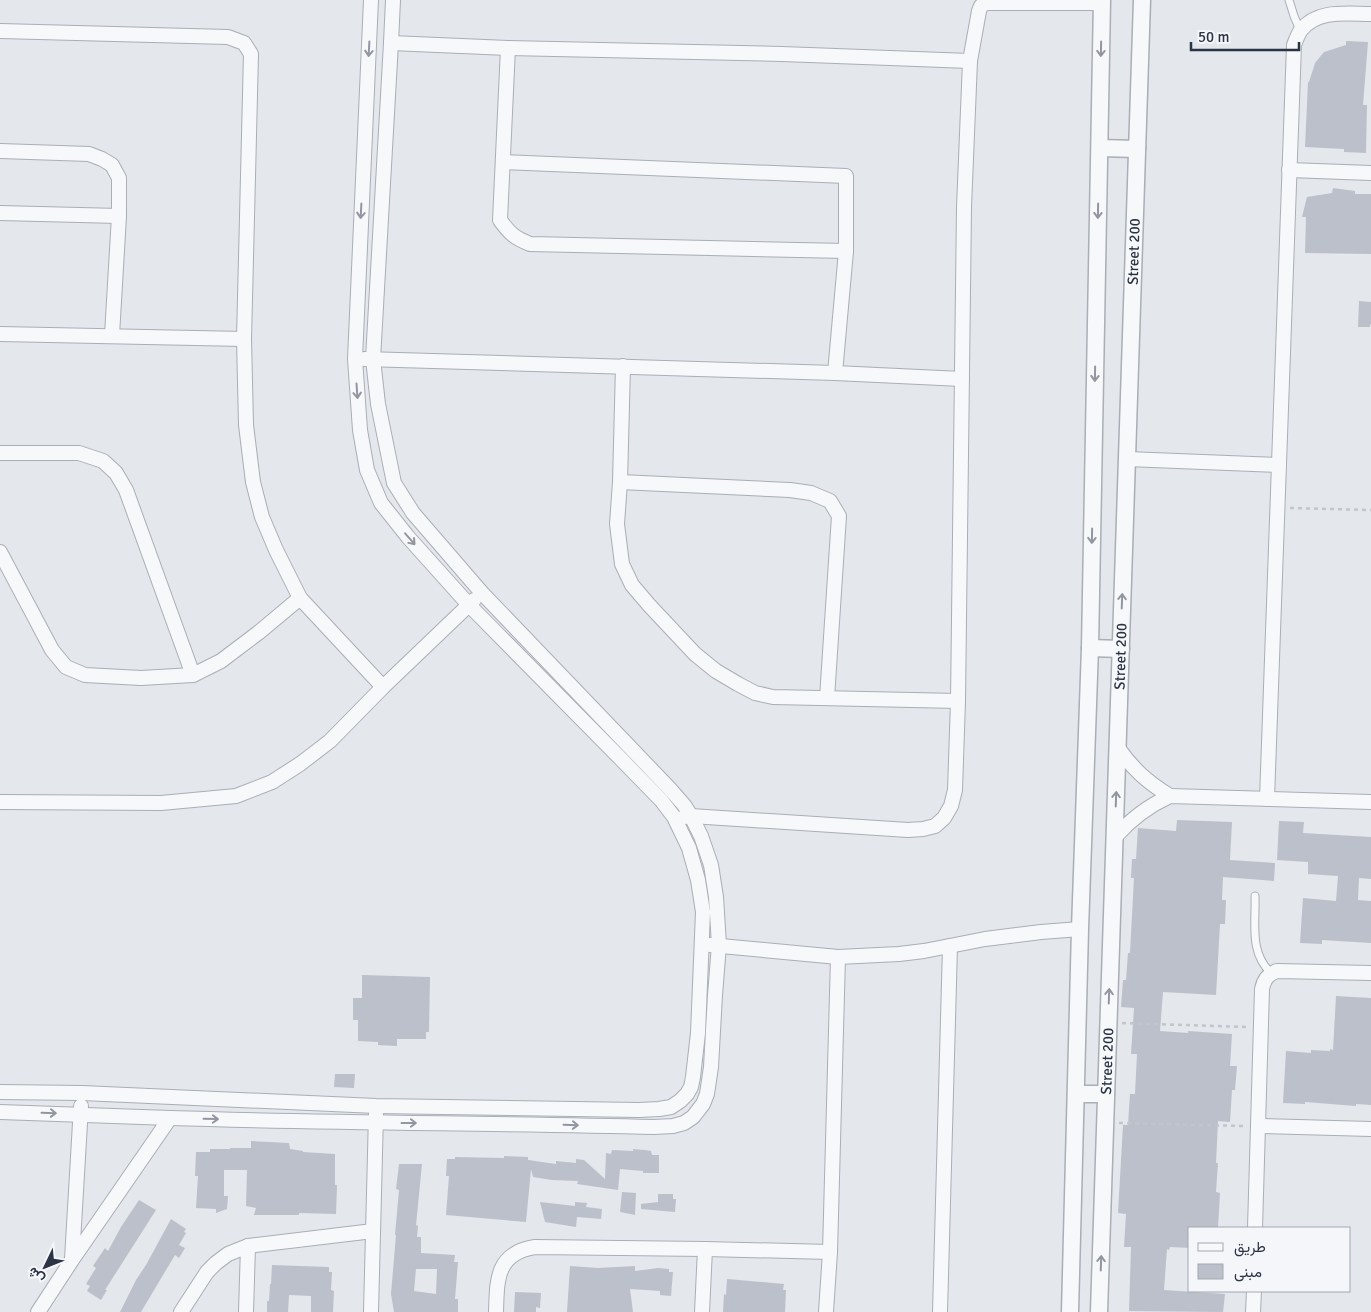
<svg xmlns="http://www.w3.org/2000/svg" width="1371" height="1312" viewBox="0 0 1371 1312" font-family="Signika,Vazirmatn,sans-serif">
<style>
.building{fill:#bbc0ca;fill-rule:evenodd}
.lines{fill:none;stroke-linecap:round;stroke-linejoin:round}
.service-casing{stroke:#a9aeb7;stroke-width:9}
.minor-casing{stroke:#a9aeb7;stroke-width:16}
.tertiary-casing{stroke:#a9aeb7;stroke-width:19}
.path{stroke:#c2c5cb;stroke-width:2.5;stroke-dasharray:4 4;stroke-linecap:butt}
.service{stroke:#f7f8fa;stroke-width:7}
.minor{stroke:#f7f8fa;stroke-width:14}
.tertiary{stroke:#f7f8fa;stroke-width:16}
.oneway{stroke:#9196a0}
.labels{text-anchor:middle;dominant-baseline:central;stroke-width:4.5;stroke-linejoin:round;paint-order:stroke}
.street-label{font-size:15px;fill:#2b3445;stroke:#f4f6f9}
</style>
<rect width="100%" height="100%" fill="#e4e7ec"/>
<g class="building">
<path d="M 1346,41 L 1368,42 L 1363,105 L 1367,105 L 1366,153 L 1344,152 L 1344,149 L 1305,147 L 1308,82 L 1309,82 L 1315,63 L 1324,52 L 1346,45 Z"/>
<path d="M 1333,188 L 1355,191 L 1355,194 L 1371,194 L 1371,254 L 1305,253 L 1306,217 L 1302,217 L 1307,197 L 1332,193 Z"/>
<path d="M 1359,301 L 1371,302 L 1371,325 L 1370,324 L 1370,327 L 1358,327 Z"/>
<path d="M 1177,820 L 1232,822 L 1230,860 L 1275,863 L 1274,881 L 1223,877 L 1222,900 L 1226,900 L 1225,924 L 1220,924 L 1216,995 L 1163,992 L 1160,1031 L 1188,1033 L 1188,1031 L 1232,1034 L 1230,1066 L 1237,1066 L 1235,1090 L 1232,1090 L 1230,1122 L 1218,1121 L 1216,1163 L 1218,1163 L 1216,1192 L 1220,1193 L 1218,1228 L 1190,1228 L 1190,1248 L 1170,1247 L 1169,1250 L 1167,1249 L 1164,1290 L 1225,1294 L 1223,1312 L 1129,1311 L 1131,1247 L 1124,1247 L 1126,1214 L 1118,1213 L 1123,1125 L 1128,1125 L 1130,1094 L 1135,1094 L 1137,1054 L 1131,1054 L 1134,1008 L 1121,1007 L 1123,980 L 1126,980 L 1128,953 L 1130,953 L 1134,878 L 1131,878 L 1132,859 L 1136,859 L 1138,828 L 1176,831 Z"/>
<path d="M 1279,821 L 1304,822 L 1303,833 L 1371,837 L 1371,879 L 1359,878 L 1358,900 L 1371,901 L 1371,943 L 1322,940 L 1322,944 L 1300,943 L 1303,898 L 1336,901 L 1338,876 L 1308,874 L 1308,862 L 1277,860 Z"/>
<path d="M 362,975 L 430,977 L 429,1032 L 426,1032 L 426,1039 L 397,1039 L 397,1046 L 378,1045 L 378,1042 L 358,1041 L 358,1020 L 353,1020 L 353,998 L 362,998 Z"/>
<path d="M 1336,996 L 1371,998 L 1371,1105 L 1356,1104 L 1356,1106 L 1305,1102 L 1305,1104 L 1283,1103 L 1286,1051 L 1311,1053 L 1311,1050 L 1330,1051 L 1330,1049 L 1333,1050 Z"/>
<path d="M 335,1074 L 355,1074 L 354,1088 L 334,1087 Z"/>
<path d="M 251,1141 L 289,1143 L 290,1149 L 303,1151 L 303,1152 L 335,1154 L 335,1185 L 337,1185 L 336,1214 L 299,1213 L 299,1215 L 254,1215 L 256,1208 L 246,1206 L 247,1170 L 224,1170 L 224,1196 L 228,1196 L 227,1209 L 216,1213 L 216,1209 L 196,1208 L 198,1176 L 195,1176 L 196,1152 L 210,1152 L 210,1149 L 230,1149 L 230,1148 L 251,1148 Z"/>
<path d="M 633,1149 L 645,1150 L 651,1151 L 652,1155 L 659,1155 L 659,1173 L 643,1173 L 643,1171 L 620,1169 L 618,1190 L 577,1184 L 578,1181 L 552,1180 L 533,1177 L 531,1169 L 526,1222 L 446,1215 L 449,1176 L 446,1176 L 447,1159 L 455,1159 L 455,1157 L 504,1158 L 504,1156 L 528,1157 L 528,1160 L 556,1164 L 556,1161 L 576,1163 L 576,1159 L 584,1160 L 605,1179 L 606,1153 L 611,1154 L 612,1150 L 633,1151 Z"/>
<path d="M 399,1164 L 422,1164 L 416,1225 L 418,1226 L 417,1237 L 421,1237 L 421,1253 L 455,1255 L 454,1262 L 458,1262 L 455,1299 L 458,1299 L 458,1312 L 394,1312 L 391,1294 L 396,1235 L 395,1235 L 399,1190 L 396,1189 ZM 416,1269 L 437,1269 L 436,1294 L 414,1291 Z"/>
<path d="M 622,1192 L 636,1193 L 635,1215 L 620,1212 Z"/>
<path d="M 658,1194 L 673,1194 L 673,1199 L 676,1199 L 675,1212 L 641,1209 L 641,1204 L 658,1202 Z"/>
<path d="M 139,1200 L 156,1210 L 105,1290 L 107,1290 L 101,1300 L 87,1291 L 90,1286 L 86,1284 L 96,1268 L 93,1266 L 105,1248 L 108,1251 L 121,1227 Z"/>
<path d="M 540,1202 L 575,1206 L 575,1202 L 587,1203 L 586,1207 L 602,1209 L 601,1219 L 577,1217 L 576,1227 L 545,1222 Z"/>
<path d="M 171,1219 L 186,1229 L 184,1232 L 186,1233 L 179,1245 L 185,1248 L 179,1258 L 175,1255 L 141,1312 L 120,1312 L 136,1280 L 146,1265 Z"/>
<path d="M 272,1265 L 329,1267 L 329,1272 L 332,1272 L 331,1290 L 334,1291 L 333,1312 L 311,1312 L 311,1296 L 289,1295 L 288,1312 L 267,1312 L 267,1301 L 269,1301 L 270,1284 L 271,1284 Z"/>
<path d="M 570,1266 L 598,1268 L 635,1266 L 635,1271 L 658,1268 L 669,1269 L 669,1272 L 673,1272 L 671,1296 L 660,1295 L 660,1291 L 630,1289 L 633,1312 L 567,1312 Z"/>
<path d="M 727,1279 L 784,1284 L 783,1290 L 786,1290 L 785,1312 L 723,1312 L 724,1294 L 726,1295 Z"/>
<path d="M 515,1292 L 541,1293 L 540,1308 L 536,1307 L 536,1312 L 514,1312 Z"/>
</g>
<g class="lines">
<defs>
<g id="service">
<path d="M 1289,0 L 1294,16 L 1300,30"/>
<path d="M 1255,896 C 1256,924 1249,952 1271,973"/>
</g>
<g id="minor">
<path d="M 0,31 L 228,37 L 244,43 L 251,54 L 244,339 L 246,425 L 253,482 L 262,517 L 276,550 L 300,598 L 383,687"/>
<path d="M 391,43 L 508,48 L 782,54 L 970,61 L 964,207 L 958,701 L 955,790 L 951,806 L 944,818 L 935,826 L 923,829 L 908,830 L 691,816 L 684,817"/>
<path d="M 508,48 L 500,220 C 510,234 515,238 530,244 L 846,251"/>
<path d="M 970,61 L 979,11 L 981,6 L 986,3 L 1102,3"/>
<path d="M 0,151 L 89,154 L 102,159 L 112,165 L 119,178 L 119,216 L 112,335"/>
<path d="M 504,162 L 846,176 L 846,251 L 835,373"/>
<path d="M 1289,170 L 1371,173"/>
<path d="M 0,213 L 119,216"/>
<path d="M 0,334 L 244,339"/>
<path d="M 364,359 L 835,373 L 962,379"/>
<path d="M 623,366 L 620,482 L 617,524 L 622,564 L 632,585 L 649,605 L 695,654 L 716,671 L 738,684 L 755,693 L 773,697 L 958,701"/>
<path d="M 0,453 L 79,453 L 103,461 L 116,473 L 126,490 L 193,675"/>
<path d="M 1127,459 L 1279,465"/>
<path d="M 620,482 L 790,490 L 811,493 L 830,501 L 839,516 L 827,698"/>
<path d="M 0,552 L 52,650 L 66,667 L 85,675 L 141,678 L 193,675 L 221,661 L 258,633 L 300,598"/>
<path d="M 1118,748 C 1133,769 1147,782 1170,796"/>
<path d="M 1267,799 L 1294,45 C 1296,40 1298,34 1301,30 C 1318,9 1347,14 1371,14"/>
<path d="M 0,802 L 161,803 L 236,796 L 272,782 L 300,764 L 330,741 L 383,687 L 474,600"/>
<path d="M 1115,837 C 1131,819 1148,806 1170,796 L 1371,802"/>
<path d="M 710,945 L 838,957 L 899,954 L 924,951 L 985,939 L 1041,932 L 1080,929"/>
<path d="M 0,1092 L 82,1093 L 376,1106 L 639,1110 L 659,1109 L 671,1107 L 680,1101 L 687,1094 L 691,1087 L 693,1077 L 698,1033 L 703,912 L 698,880 L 689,848 L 674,817 L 661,800 L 621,759 L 469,605 L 408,537 L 381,503 L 367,470 L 360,430 L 355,359 L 371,0"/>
<path d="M 0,1112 C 57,1114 113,1116 170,1118 C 331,1123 493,1123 654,1127 L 673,1126 L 684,1123 L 693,1117 L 703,1104 L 707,1094 L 711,1067 L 715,995 L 719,945 L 716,897 L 711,865 L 701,836 L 691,816 L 684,805 L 670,789 L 482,593 L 413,513 L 394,483 L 378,404 L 373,359 L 391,43 L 393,0"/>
<path d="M 1258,1126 L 1371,1129"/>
<path d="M 1255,1228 L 1262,989 C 1264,979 1268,974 1277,971 L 1371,973"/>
<path d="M 72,1259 L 81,1106"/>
<path d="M 38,1312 L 72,1260 L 170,1118"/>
<path d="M 181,1312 L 207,1272 L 216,1263 L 228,1254 L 248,1246 L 373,1231"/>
<path d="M 246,1312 L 248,1246"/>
<path d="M 371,1312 L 376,1114"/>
<path d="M 496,1312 C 497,1280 496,1253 535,1247 L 705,1249 L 830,1252"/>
<path d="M 702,1312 L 705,1249"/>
<path d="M 826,1312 L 830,1252 L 838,957"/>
<path d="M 940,1312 L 950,946"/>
<path d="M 1253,1312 L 1254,1291"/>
</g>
<g id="tertiary">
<path d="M 1100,148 L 1137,149"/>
<path d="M 1090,648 L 1121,649"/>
<path d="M 1076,1094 L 1106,1094"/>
<path d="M 1070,1312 L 1080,929 L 1090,648 L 1102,0"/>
<path id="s1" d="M 1099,1312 L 1142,0"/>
</g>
</defs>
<use href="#service" class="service-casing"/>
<use href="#minor" class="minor-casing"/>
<use href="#tertiary" class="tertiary-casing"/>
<g class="path">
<path d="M 1290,508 L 1371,510"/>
<path d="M 1122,1023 L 1247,1027"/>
<path d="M 1119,1123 L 1244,1126"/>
</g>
<use href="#service" class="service"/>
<use href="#minor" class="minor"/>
<use href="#tertiary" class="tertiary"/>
</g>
<defs><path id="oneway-shaft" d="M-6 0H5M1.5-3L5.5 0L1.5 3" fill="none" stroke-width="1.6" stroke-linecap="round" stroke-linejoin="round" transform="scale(1.25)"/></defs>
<g class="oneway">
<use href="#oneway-shaft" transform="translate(369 49) rotate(93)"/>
<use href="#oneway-shaft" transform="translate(1101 49) rotate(91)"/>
<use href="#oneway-shaft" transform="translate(361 211) rotate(93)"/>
<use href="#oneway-shaft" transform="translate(1098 211) rotate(91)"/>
<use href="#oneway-shaft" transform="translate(1095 374) rotate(91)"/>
<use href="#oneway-shaft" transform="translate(357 391) rotate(86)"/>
<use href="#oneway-shaft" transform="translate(1092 536) rotate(91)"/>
<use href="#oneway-shaft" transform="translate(410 539) rotate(49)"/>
<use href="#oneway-shaft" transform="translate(1122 601) rotate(-88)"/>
<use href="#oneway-shaft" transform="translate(1116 799) rotate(-88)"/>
<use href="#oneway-shaft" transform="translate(1109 996) rotate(-88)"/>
<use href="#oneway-shaft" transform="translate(49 1113) rotate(2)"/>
<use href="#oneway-shaft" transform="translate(211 1119) rotate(1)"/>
<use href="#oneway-shaft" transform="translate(409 1123)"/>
<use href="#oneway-shaft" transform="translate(571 1125) rotate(2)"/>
<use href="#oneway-shaft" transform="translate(1101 1263) rotate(-88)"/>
</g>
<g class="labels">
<g class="street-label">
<text stroke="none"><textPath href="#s1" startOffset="1061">Street 200</textPath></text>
<text stroke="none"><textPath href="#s1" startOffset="656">Street 200</textPath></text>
<text stroke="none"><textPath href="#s1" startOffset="251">Street 200</textPath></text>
</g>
</g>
<rect x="1188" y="1227" width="162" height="65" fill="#f4f6f9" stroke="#a4a8b1"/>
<rect x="1198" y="1243" width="25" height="8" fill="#f7f8fa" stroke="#a4a8b1"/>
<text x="1234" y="1252" font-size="15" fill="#2b3445">طريق</text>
<rect x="1198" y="1264" width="25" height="15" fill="#bbc0ca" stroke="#a4a8b1"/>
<text x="1234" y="1277" font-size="15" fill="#2b3445">مبنى</text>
<g transform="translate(45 1267) rotate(227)" stroke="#f4f6f9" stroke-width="4" paint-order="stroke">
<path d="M0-4L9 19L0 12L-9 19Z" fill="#2b3445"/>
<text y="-8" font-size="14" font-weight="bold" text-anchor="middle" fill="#2b3445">ش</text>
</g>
<path d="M1191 42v8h108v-8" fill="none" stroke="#2b3445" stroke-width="2.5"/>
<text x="1198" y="42" font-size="15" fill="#2b3445" stroke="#f4f6f9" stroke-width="4" paint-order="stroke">50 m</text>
</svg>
